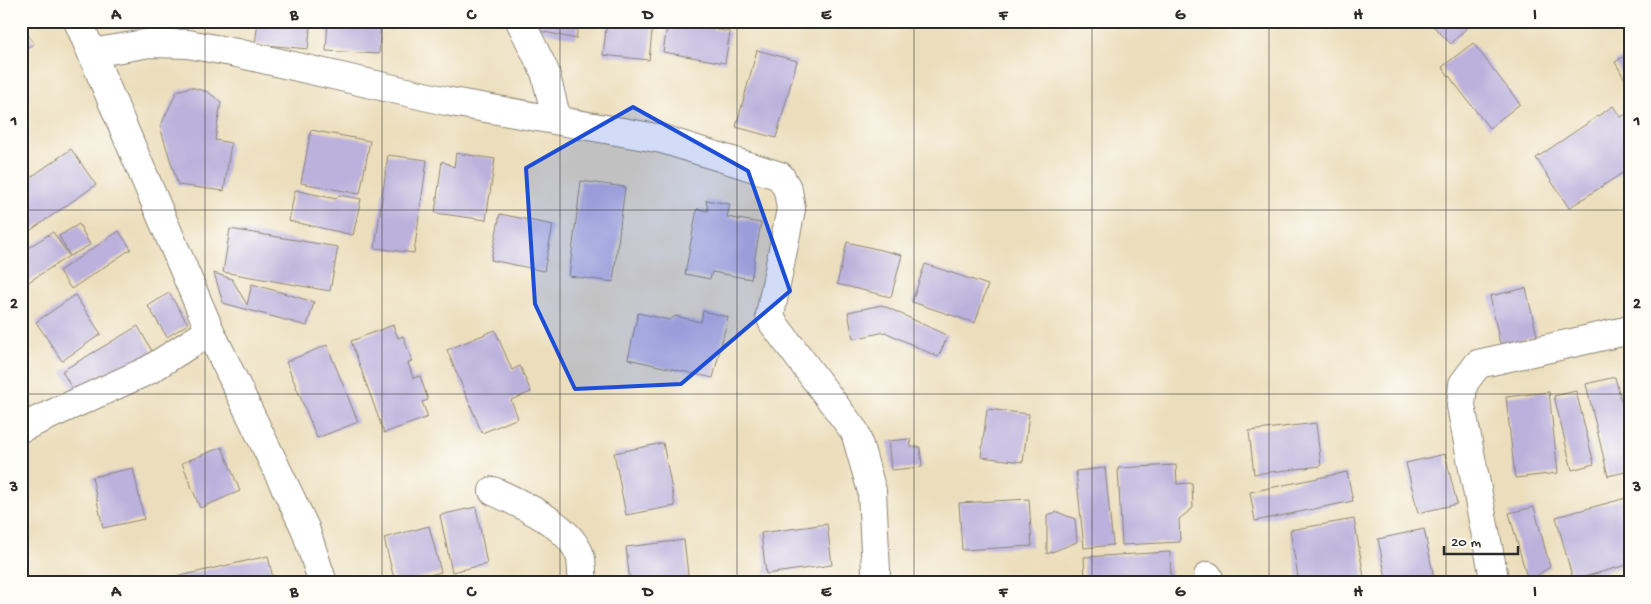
<svg xmlns="http://www.w3.org/2000/svg" width="1651" height="604" viewBox="0 0 1651 604" font-family="'Gochi Hand',sans-serif">
<style>
.building{fill:#bbb1dc}
.lines{fill:none;stroke-linecap:round;stroke-linejoin:round}
.minor-casing{stroke:#8c8474;stroke-width:30}
.minor{stroke:#fff;stroke-width:28}
.marked{fill:#1d4ed8;fill-opacity:0.2;stroke:#1d4ed8;stroke-width:4;stroke-linejoin:round}
.grid{fill:none;stroke:#2b2b2b;stroke-width:1;stroke-opacity:0.55}
.neatline{fill:none;stroke:#2b2b2b;stroke-width:2}
.grid-label{font-size:16px;text-anchor:middle;font-weight:bold;fill:#2b2b2b}
</style>
<rect width="100%" height="100%" fill="#fdfcf7"/>
<filter id="ink" filterUnits="userSpaceOnUse"><feTurbulence type="fractalNoise" baseFrequency=".02" numOctaves="2"/><feDisplacementMap in="SourceGraphic" scale="10" xChannelSelector="R" yChannelSelector="G"/><feConvolveMatrix kernelMatrix="1 2 1 2 8 2 1 2 1" color-interpolation-filters="sRGB"/></filter>
<filter id="wash" filterUnits="userSpaceOnUse"><feTurbulence type="fractalNoise" baseFrequency=".0096" numOctaves="4" result="noise"/><feDisplacementMap in="SourceGraphic" scale="20" xChannelSelector="R" yChannelSelector="G"/><feGaussianBlur stdDeviation="1.12" result="paint"/><feColorMatrix in="noise" values="0 0 0 0 0 0 0 0 0 0 0 0 0 0 0 0 0 1.4 0 .05"/><feComposite in="paint" operator="in"/></filter>
<g filter="url(#wash)">
<rect width="100%" height="100%" fill="#ecdebc"/>
<g id="blocks">
<g class="building">
<path d="M 258,21 L 311,21 L 308,49 L 255,44 Z"/>
<path d="M 328,21 L 381,21 L 379,54 L 326,51 Z"/>
<path d="M 529,21 L 579,21 L 576,39 L 527,28 Z"/>
<path d="M 607,21 L 653,21 L 649,60 L 603,55 Z"/>
<path d="M 668,21 L 730,32 L 725,63 L 663,52 Z"/>
<path d="M 1428,21 L 1473,21 L 1451,44 Z"/>
<path d="M 21,24 L 34,44 L 21,51 Z"/>
<path d="M 1473,43 L 1520,104 L 1489,128 L 1442,67 Z"/>
<path d="M 757,50 L 797,61 L 776,138 L 736,127 Z"/>
<path d="M 1630,53 L 1630,88 L 1615,62 Z"/>
<path d="M 191,87 L 208,92 L 221,102 L 215,140 L 231,143 L 224,191 L 178,185 L 160,127 L 177,91 Z"/>
<path d="M 1613,106 L 1621,117 L 1630,112 L 1630,168 L 1569,208 L 1536,158 Z"/>
<path d="M 311,130 L 370,141 L 360,194 L 301,183 Z"/>
<path d="M 71,149 L 96,185 L 21,237 L 21,184 Z"/>
<path d="M 456,153 L 495,159 L 486,220 L 435,213 L 442,161 L 454,167 Z"/>
<path d="M 388,155 L 427,160 L 414,253 L 375,248 Z"/>
<path d="M 581,181 L 625,187 L 613,282 L 569,276 Z"/>
<path d="M 295,190 L 336,199 L 339,195 L 361,199 L 353,235 L 289,221 Z"/>
<path d="M 706,200 L 730,204 L 727,217 L 761,223 L 751,279 L 712,272 L 710,279 L 685,274 L 697,209 L 708,211 Z"/>
<path d="M 500,214 L 553,225 L 544,271 L 491,260 Z"/>
<path d="M 79,224 L 90,245 L 70,256 L 59,236 Z"/>
<path d="M 230,229 L 338,247 L 330,291 L 223,272 Z"/>
<path d="M 119,231 L 131,249 L 71,289 L 59,271 Z"/>
<path d="M 53,232 L 69,256 L 27,283 L 21,273 L 21,252 Z"/>
<path d="M 847,242 L 902,255 L 891,297 L 837,284 Z"/>
<path d="M 925,264 L 988,285 L 975,323 L 912,302 Z"/>
<path d="M 214,273 L 232,279 L 247,305 L 252,284 L 314,302 L 307,326 L 223,303 Z"/>
<path d="M 1526,288 L 1537,336 L 1500,344 L 1490,296 Z"/>
<path d="M 169,293 L 188,324 L 167,337 L 148,306 Z"/>
<path d="M 75,295 L 101,334 L 62,361 L 36,322 Z"/>
<path d="M 882,305 L 948,336 L 938,357 L 885,332 L 853,339 L 848,312 Z"/>
<path d="M 703,311 L 728,317 L 713,378 L 628,359 L 638,313 L 670,320 L 675,316 L 701,322 Z"/>
<path d="M 393,325 L 398,338 L 403,336 L 412,361 L 408,363 L 413,378 L 420,376 L 428,400 L 422,402 L 428,417 L 384,433 L 351,341 Z"/>
<path d="M 138,326 L 154,355 L 78,399 L 62,371 Z"/>
<path d="M 495,330 L 512,370 L 520,366 L 531,392 L 511,400 L 518,418 L 482,433 L 447,350 Z"/>
<path d="M 327,345 L 358,422 L 317,438 L 286,362 Z"/>
<path d="M 1615,377 L 1630,436 L 1630,471 L 1608,476 L 1586,384 Z"/>
<path d="M 1576,391 L 1594,464 L 1572,470 L 1554,396 Z"/>
<path d="M 1549,392 L 1558,473 L 1515,478 L 1506,397 Z"/>
<path d="M 987,409 L 1029,414 L 1023,462 L 981,457 Z"/>
<path d="M 1316,423 L 1321,466 L 1254,474 L 1249,431 Z"/>
<path d="M 910,439 L 911,447 L 920,447 L 922,467 L 891,470 L 888,441 Z"/>
<path d="M 663,443 L 675,506 L 626,515 L 614,453 Z"/>
<path d="M 222,447 L 240,491 L 200,508 L 182,463 Z"/>
<path d="M 1445,454 L 1457,504 L 1418,513 L 1406,463 Z"/>
<path d="M 1176,465 L 1177,484 L 1192,483 L 1193,508 L 1179,519 L 1180,542 L 1122,545 L 1118,468 Z"/>
<path d="M 133,468 L 144,519 L 103,528 L 92,477 Z"/>
<path d="M 1105,468 L 1113,545 L 1084,548 L 1076,471 Z"/>
<path d="M 1347,472 L 1353,501 L 1255,521 L 1250,492 Z"/>
<path d="M 1630,497 L 1630,564 L 1573,580 L 1556,517 Z"/>
<path d="M 1029,499 L 1032,546 L 962,550 L 959,503 Z"/>
<path d="M 476,507 L 487,564 L 452,572 L 440,515 Z"/>
<path d="M 1534,507 L 1550,567 L 1528,581 L 1509,513 Z"/>
<path d="M 1057,512 L 1075,519 L 1077,542 L 1047,554 L 1047,515 Z"/>
<path d="M 1354,519 L 1365,583 L 1299,583 L 1290,530 Z"/>
<path d="M 827,524 L 832,565 L 766,574 L 761,533 Z"/>
<path d="M 429,526 L 441,572 L 402,583 L 395,583 L 384,538 Z"/>
<path d="M 1424,529 L 1435,583 L 1387,583 L 1378,539 Z"/>
<path d="M 684,540 L 689,583 L 630,583 L 626,547 Z"/>
<path d="M 1170,552 L 1171,583 L 1085,583 L 1084,557 Z"/>
<path d="M 268,556 L 274,583 L 172,583 L 171,578 Z"/>
</g>
</g>
</g>
<g filter="url(#ink)">
<use href="#blocks" fill-opacity="0" stroke="#8c8474" stroke-width="1"/>
<g class="lines">
<defs>
<g id="minor">
<path d="M 78,21 L 210,331 L 305,528 L 323,583"/>
<path d="M 520,21 L 545,72 L 557,120"/>
<path d="M 92,53 L 150,43 L 188,44 L 237,53 L 446,101 L 662,139 L 780,176 L 788,190 L 791,209 L 770,315 L 773,323 L 855,432 L 872,491 L 876,571 L 875,583"/>
<path d="M 21,428 L 149,370 L 210,331"/>
<path d="M 493,491 C 521,504 573,526 581,559 C 582,567 582,575 583,583"/>
<path d="M 1208,576 L 1211,583"/>
<path d="M 1495,583 L 1461,406 L 1463,384 L 1478,364 L 1630,330"/>
</g>
</defs>
<use href="#minor" class="minor-casing"/>
<use href="#minor" class="minor"/>
</g>
</g>
<path class="marked" d="M 633,107 L 748,171 L 790,291 L 681,384 L 575,389 L 535,304 L 526,168 Z"/>
<path class="grid" d="M 205,21 L 205,583M 382,21 L 382,583M 560,21 L 560,583M 737,21 L 737,583M 914,21 L 914,583M 1092,21 L 1092,583M 1269,21 L 1269,583M 1446,21 L 1446,583M 21,210 L 1630,210M 21,394 L 1630,394"/>
<rect width="1651" height="604" fill="none" stroke="#fdfcf7" stroke-width="55"/>
<path d="M1444 546v8h74v-8" fill="none" stroke="#2b2b2b" stroke-width="2.5"/>
<text x="1451" y="546" font-size="15" fill="#2b2b2b" stroke="#fdfcf7" stroke-width="4" paint-order="stroke">20 m</text>
<rect x="28" y="28" width="1596" height="548" class="neatline"/>
<g class="grid-label">
<text x="116" y="19">A</text>
<text x="294" y="19">B</text>
<text x="471" y="19">C</text>
<text x="648" y="19">D</text>
<text x="826" y="19">E</text>
<text x="1003" y="19">F</text>
<text x="1180" y="19">G</text>
<text x="1358" y="19">H</text>
<text x="1535" y="19">I</text>
<text x="14" y="125">1</text>
<text x="1637" y="125">1</text>
<text x="14" y="308">2</text>
<text x="1637" y="308">2</text>
<text x="14" y="491">3</text>
<text x="1637" y="491">3</text>
<text x="116" y="596">A</text>
<text x="294" y="596">B</text>
<text x="471" y="596">C</text>
<text x="648" y="596">D</text>
<text x="826" y="596">E</text>
<text x="1003" y="596">F</text>
<text x="1180" y="596">G</text>
<text x="1358" y="596">H</text>
<text x="1535" y="596">I</text>
</g>
</svg>
